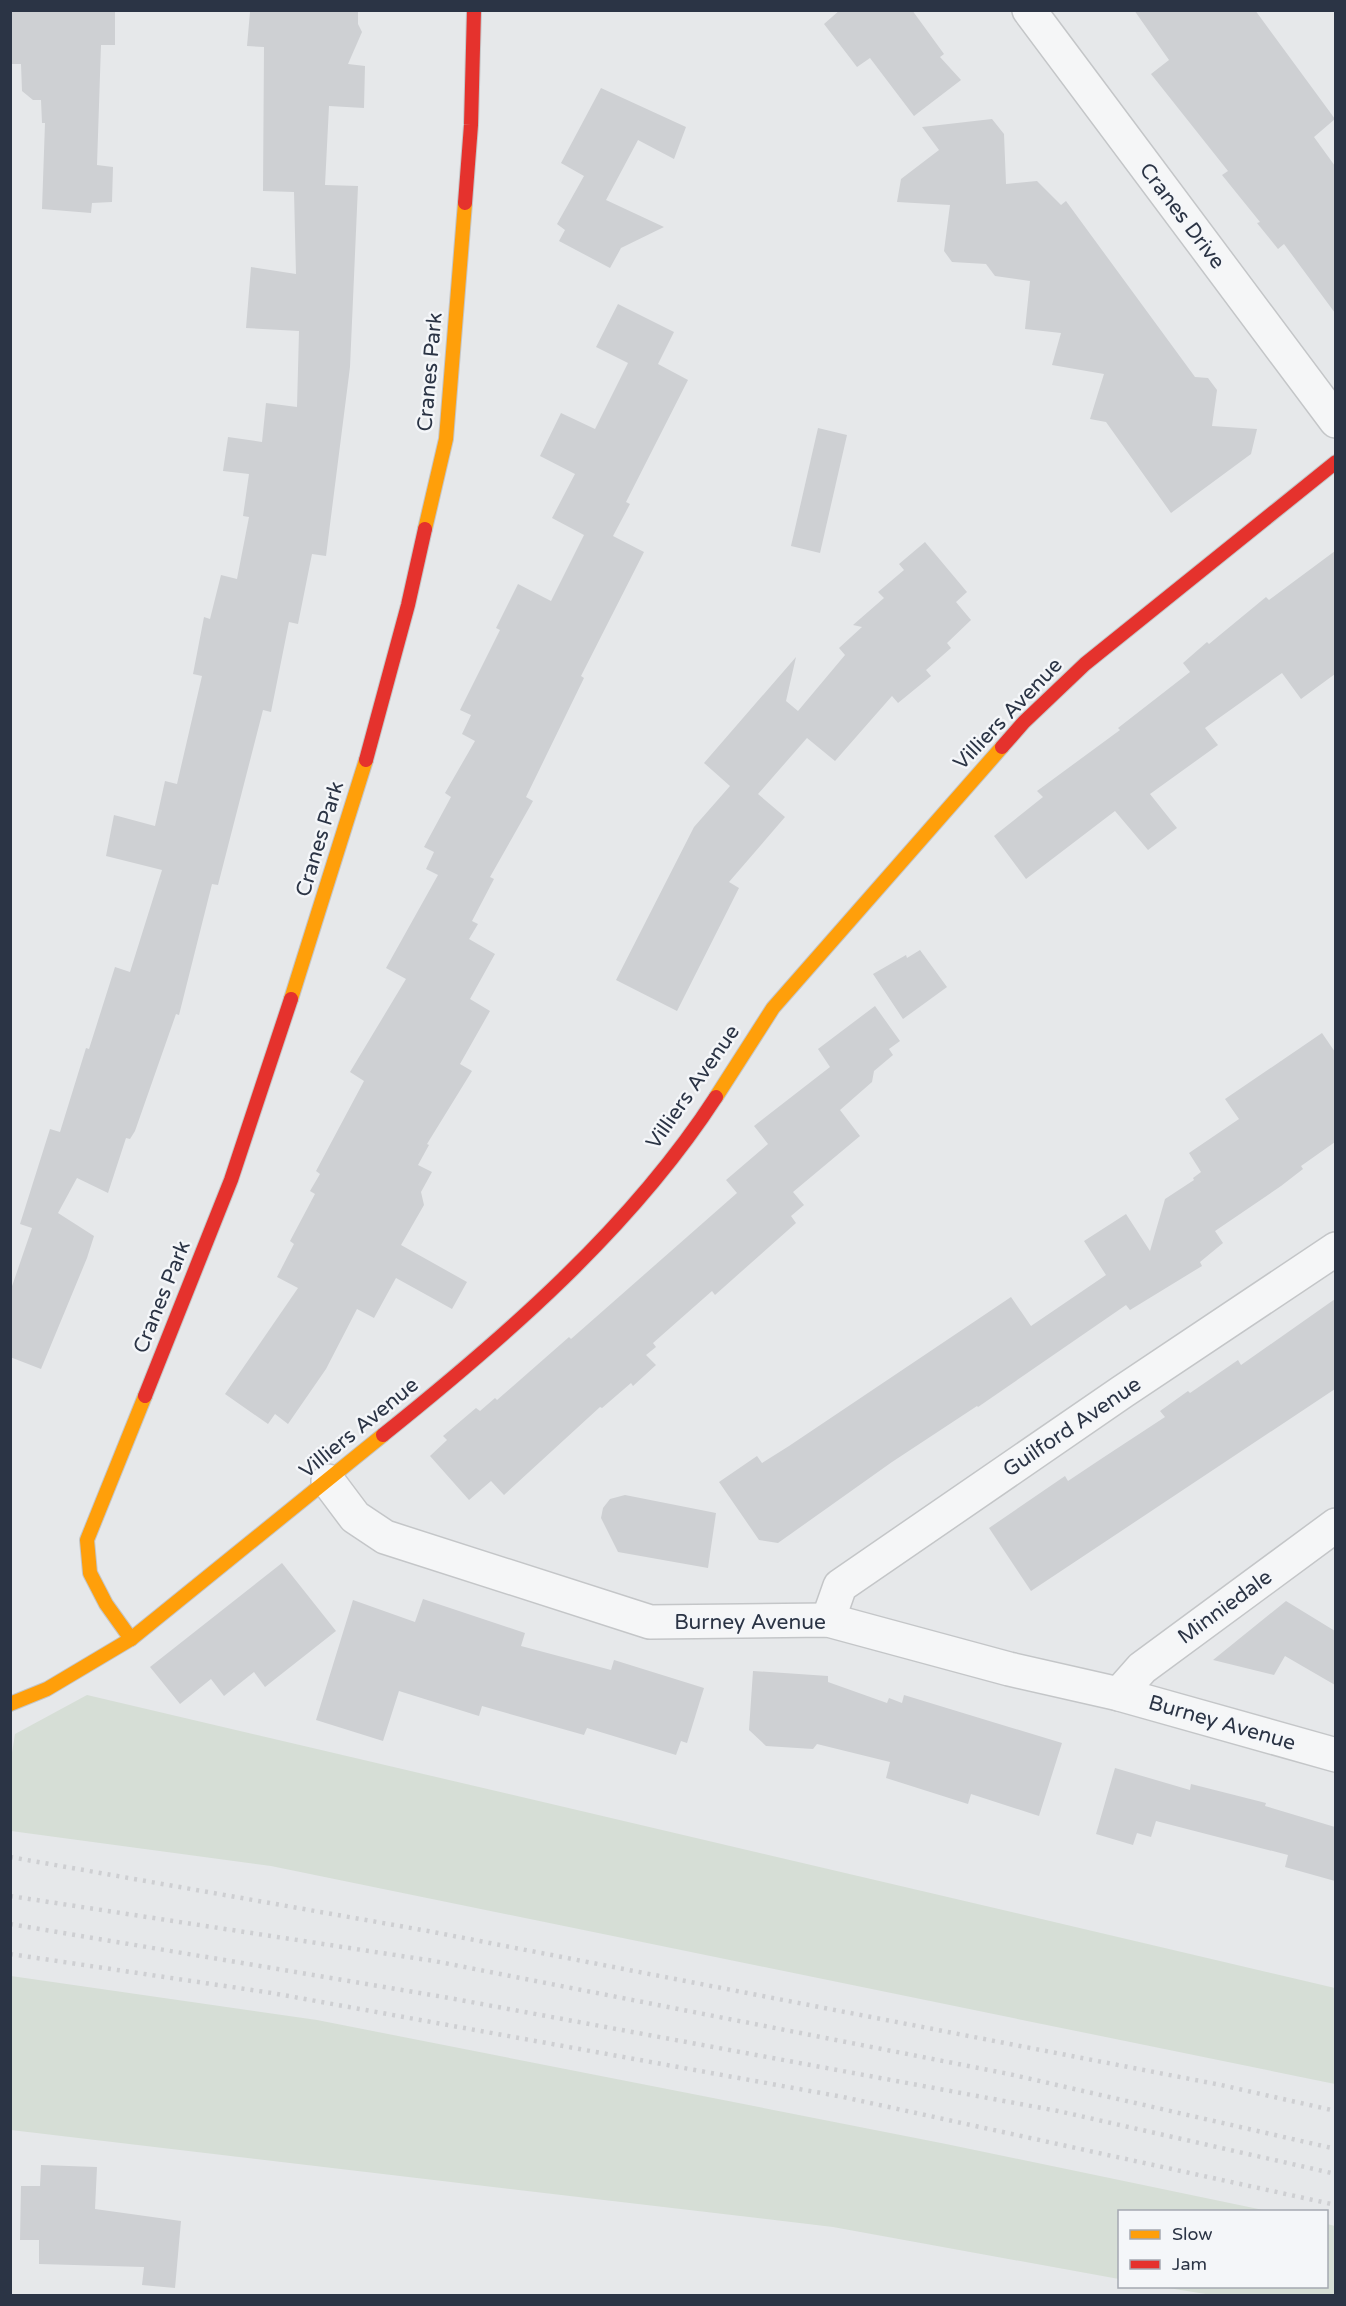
<svg xmlns="http://www.w3.org/2000/svg" width="1346" height="2306" viewBox="0 0 1346 2306" font-family="'Varela Round',sans-serif">
<style>
.green{fill:#d6ded6}
.building{fill:#ced0d3}
.lines{fill:none;stroke-linecap:round;stroke-linejoin:round}
.street-casing{stroke:#c4c6c8;stroke-width:36}
.slow-casing{stroke:#c4c6c8;stroke-width:16}
.jam-casing{stroke:#c4c6c8;stroke-width:16}
.street{stroke:#f5f6f7;stroke-width:33}
.slow{stroke:#ff9f0a;stroke-width:14}
.jam{stroke:#e5322d;stroke-width:14}
.rail{stroke:#cecfd2;stroke-width:4.5;stroke-dasharray:3 6;stroke-linecap:butt}
.labels{text-anchor:middle;dominant-baseline:central;stroke-width:5;stroke-linejoin:round;paint-order:stroke}
.street-label{font-size:21px;fill:#2b3445;stroke:#f4f6f9}
</style>
<rect width="100%" height="100%" fill="#e6e8ea"/>
<g class="green">
<path d="M 87,1695 L 1335,1988 L 1335,2084 L 271,1866 L 11,1831 L 10,1765 L 15,1734 Z"/>
<path d="M 11,1976 L 317,2020 L 946,2144 L 1268,2211 L 1120,2212 L 1119,2279 L 833,2227 L 11,2130 Z"/>
<path d="M 1327,2224 L 1335,2226 L 1335,2295 L 1212,2295 L 1162,2287 L 1326,2286 Z"/>
</g>
<g class="building">
<path d="M 12,10 L 115,10 L 115,45 L 101,45 L 97,165 L 113,167 L 112,202 L 92,203 L 91,213 L 42,209 L 45,123 L 42,123 L 41,100 L 33,100 L 22,91 L 21,64 L 10,64 Z"/>
<path d="M 258,10 L 358,10 L 358,24 L 362,32 L 348,64 L 365,66 L 364,108 L 329,106 L 325,185 L 358,186 L 350,367 L 326,556 L 312,554 L 298,624 L 289,622 L 271,712 L 263,710 L 218,885 L 212,884 L 179,1015 L 176,1014 L 135,1131 L 130,1139 L 126,1138 L 108,1193 L 77,1178 L 58,1213 L 94,1236 L 87,1258 L 41,1369 L 10,1357 L 10,1292 L 32,1228 L 20,1224 L 50,1129 L 60,1132 L 86,1048 L 89,1049 L 115,967 L 130,972 L 162,870 L 106,856 L 114,815 L 155,826 L 165,781 L 177,784 L 202,676 L 193,674 L 204,617 L 210,619 L 221,575 L 237,579 L 249,517 L 243,516 L 249,474 L 223,471 L 228,437 L 262,442 L 266,403 L 297,407 L 299,331 L 246,328 L 251,267 L 296,274 L 294,192 L 263,191 L 264,47 L 247,46 L 250,12 Z"/>
<path d="M 840,10 L 912,10 L 944,54 L 940,57 L 961,80 L 914,116 L 870,58 L 857,67 L 824,24 Z"/>
<path d="M 1134,10 L 1255,10 L 1335,119 L 1314,137 L 1335,166 L 1335,313 L 1284,244 L 1278,249 L 1257,223 L 1260,222 L 1222,175 L 1228,171 L 1151,74 L 1169,60 Z"/>
<path d="M 601,88 L 686,127 L 674,159 L 638,140 L 606,200 L 664,227 L 621,248 L 610,268 L 559,241 L 565,230 L 557,224 L 584,176 L 561,163 Z"/>
<path d="M 992,119 L 1004,134 L 1006,184 L 1037,181 L 1061,205 L 1066,201 L 1195,377 L 1208,378 L 1217,390 L 1212,426 L 1257,429 L 1251,454 L 1171,513 L 1106,422 L 1090,419 L 1104,374 L 1052,365 L 1061,333 L 1025,329 L 1030,281 L 995,276 L 986,264 L 952,262 L 944,251 L 950,205 L 897,202 L 901,179 L 939,150 L 922,127 Z"/>
<path d="M 618,304 L 674,332 L 658,364 L 688,380 L 626,502 L 630,504 L 613,536 L 644,552 L 581,676 L 584,678 L 526,797 L 533,801 L 490,877 L 494,879 L 472,921 L 478,924 L 469,939 L 495,954 L 470,999 L 490,1011 L 460,1064 L 472,1071 L 427,1144 L 429,1145 L 418,1165 L 432,1172 L 421,1192 L 424,1205 L 401,1245 L 467,1282 L 452,1309 L 396,1278 L 374,1318 L 357,1309 L 326,1369 L 288,1424 L 275,1414 L 268,1424 L 225,1394 L 298,1288 L 277,1277 L 294,1244 L 290,1241 L 315,1194 L 310,1191 L 320,1174 L 316,1171 L 364,1081 L 350,1072 L 406,979 L 386,968 L 438,875 L 426,869 L 434,852 L 424,847 L 451,797 L 445,793 L 475,741 L 462,734 L 471,715 L 460,710 L 500,630 L 496,628 L 518,584 L 551,601 L 584,535 L 552,518 L 575,474 L 540,456 L 561,413 L 595,429 L 628,363 L 596,347 Z"/>
<path d="M 818,428 L 847,435 L 820,553 L 791,546 Z"/>
<path d="M 925,542 L 967,592 L 956,602 L 971,620 L 947,643 L 951,648 L 926,670 L 931,676 L 898,703 L 892,696 L 835,761 L 807,738 L 758,794 L 785,817 L 729,882 L 739,888 L 677,1011 L 616,980 L 694,827 L 730,786 L 704,763 L 796,657 L 786,701 L 798,711 L 845,655 L 839,648 L 862,627 L 853,625 L 884,598 L 878,592 L 904,570 L 899,564 Z"/>
<path d="M 1335,551 L 1335,674 L 1301,699 L 1282,673 L 1205,728 L 1218,745 L 1150,794 L 1177,828 L 1148,850 L 1115,811 L 1026,879 L 994,836 L 1043,797 L 1037,791 L 1120,730 L 1118,728 L 1190,672 L 1183,663 L 1207,642 L 1209,644 L 1266,597 L 1269,600 Z"/>
<path d="M 920,950 L 947,987 L 903,1019 L 873,974 L 906,955 L 907,958 Z"/>
<path d="M 875,1006 L 900,1041 L 889,1049 L 893,1055 L 874,1071 L 872,1082 L 840,1110 L 860,1136 L 793,1192 L 804,1205 L 791,1216 L 796,1223 L 715,1295 L 712,1291 L 653,1343 L 656,1347 L 646,1355 L 656,1365 L 633,1386 L 631,1383 L 602,1408 L 600,1407 L 504,1495 L 491,1481 L 469,1500 L 430,1456 L 447,1440 L 443,1436 L 476,1408 L 480,1411 L 495,1398 L 497,1400 L 569,1337 L 571,1339 L 737,1193 L 726,1180 L 768,1144 L 754,1126 L 830,1067 L 818,1049 Z"/>
<path d="M 1322,1033 L 1335,1052 L 1335,1142 L 1301,1166 L 1303,1169 L 1281,1186 L 1215,1231 L 1223,1243 L 1200,1262 L 1202,1266 L 1130,1310 L 1126,1305 L 978,1407 L 977,1406 L 892,1462 L 778,1543 L 759,1540 L 719,1482 L 757,1456 L 762,1463 L 789,1446 L 1011,1297 L 1031,1326 L 1106,1275 L 1084,1241 L 1126,1214 L 1150,1251 L 1165,1199 L 1194,1180 L 1193,1178 L 1201,1172 L 1189,1153 L 1239,1119 L 1225,1099 Z"/>
<path d="M 1335,1299 L 1335,1389 L 1031,1591 L 989,1528 L 1065,1476 L 1068,1481 L 1104,1457 L 1165,1417 L 1160,1411 L 1188,1391 L 1190,1393 L 1238,1360 L 1241,1365 Z"/>
<path d="M 625,1495 L 716,1513 L 708,1568 L 618,1552 L 601,1518 L 603,1508 L 610,1499 Z"/>
<path d="M 282,1563 L 336,1631 L 265,1687 L 254,1672 L 224,1696 L 211,1679 L 180,1704 L 150,1667 Z"/>
<path d="M 423,1599 L 525,1633 L 521,1646 L 611,1670 L 614,1660 L 704,1688 L 687,1743 L 681,1741 L 676,1755 L 587,1728 L 584,1735 L 482,1706 L 479,1716 L 399,1691 L 383,1741 L 316,1720 L 353,1600 L 415,1622 Z"/>
<path d="M 1286,1601 L 1335,1631 L 1335,1685 L 1285,1656 L 1274,1675 L 1213,1660 Z"/>
<path d="M 753,1671 L 828,1676 L 828,1682 L 887,1703 L 889,1698 L 902,1703 L 904,1695 L 1062,1743 L 1039,1816 L 971,1794 L 968,1804 L 886,1778 L 890,1762 L 817,1744 L 813,1749 L 766,1746 L 749,1730 Z"/>
<path d="M 1115,1768 L 1190,1790 L 1191,1784 L 1266,1803 L 1265,1806 L 1335,1827 L 1335,1881 L 1285,1867 L 1288,1855 L 1156,1821 L 1151,1837 L 1137,1833 L 1133,1845 L 1096,1834 Z"/>
<path d="M 41,2165 L 97,2167 L 95,2209 L 181,2221 L 175,2288 L 142,2285 L 144,2267 L 39,2264 L 39,2240 L 20,2240 L 21,2186 L 40,2186 Z"/>
</g>
<g class="lines">
<defs>
<g id="street">
<path d="M 1029,10 L 1336,421"/>
<path d="M 328,1481 L 355,1517 L 385,1537 L 650,1622 L 828,1620 L 1009,1669 L 1119,1694 L 1336,1755"/>
<path d="M 828,1620 L 840,1586 L 1122,1392 L 1336,1249"/>
<path d="M 1119,1694 L 1142,1668 L 1336,1525"/>
</g>
<g id="slow">
<path d="M 425,529 L 446,439 L 465,203"/>
<path d="M 291,999 L 366,760"/>
<path d="M 716,1097 L 773,1008 L 1002,747"/>
<path d="M 131,1639 L 106,1604 L 90,1573 L 87,1540 L 145,1396"/>
<path d="M 10,1704 L 47,1689 L 131,1639 L 383,1435"/>
</g>
<g id="jam">
<path d="M 465,203 L 471,125 L 474,10"/>
<path d="M 1002,747 L 1024,722 L 1085,664 L 1336,462"/>
<path d="M 366,760 L 408,605 L 425,529"/>
<path d="M 145,1396 L 231,1180 L 291,999"/>
<path d="M 383,1435 C 504,1338 631,1228 716,1097"/>
</g>
</defs>
<use href="#street" class="street-casing"/>
<use href="#slow" class="slow-casing"/>
<use href="#jam" class="jam-casing"/>
<use href="#street" class="street"/>
<use href="#slow" class="slow"/>
<use href="#jam" class="jam"/>
<g class="rail">
<path d="M 10,1857 L 428,1931 L 1221,2085 L 1336,2111"/>
<path d="M 10,1896 L 434,1961 L 1009,2074 L 1336,2149"/>
<path d="M 10,1924 L 444,1997 L 1058,2111 L 1336,2174"/>
<path d="M 10,1954 L 272,1993 L 843,2097 L 1336,2205"/>
</g>
</g>
<g class="labels">
<g class="street-label">
<text transform="translate(1182 216) rotate(53)">Cranes Drive</text>
<text transform="translate(430 372) rotate(-85)">Cranes Park</text>
<text transform="translate(1008 714) rotate(-46)">Villiers Avenue</text>
<text transform="translate(320 839) rotate(-73)">Cranes Park</text>
<text transform="translate(693 1087) rotate(-55)">Villiers Avenue</text>
<text transform="translate(162 1297) rotate(-68)">Cranes Park</text>
<text transform="translate(1072 1427) rotate(-34)">Guilford Avenue</text>
<text transform="translate(359 1428) rotate(-39)">Villiers Avenue</text>
<text transform="translate(1225 1607) rotate(-36)">Minniedale</text>
<text x="750" y="1622">Burney Avenue</text>
<text transform="translate(1222 1723) rotate(16)">Burney Avenue</text>
</g>
</g>
<rect width="1346" height="2306" fill="none" stroke="#2b3445" stroke-width="24"/>
<rect x="1118" y="2210" width="210" height="78" fill="#f4f6f9" stroke="#a4a8b1" stroke-width="1.5"/>
<rect x="1130" y="2230" width="30" height="9" fill="#ff9f0a" stroke="#a4a8b1" stroke-width="1.5"/>
<text x="1172" y="2240" font-size="18" fill="#2b3445">Slow</text>
<rect x="1130" y="2260" width="30" height="9" fill="#e5322d" stroke="#a4a8b1" stroke-width="1.5"/>
<text x="1172" y="2270" font-size="18" fill="#2b3445">Jam</text>
</svg>
